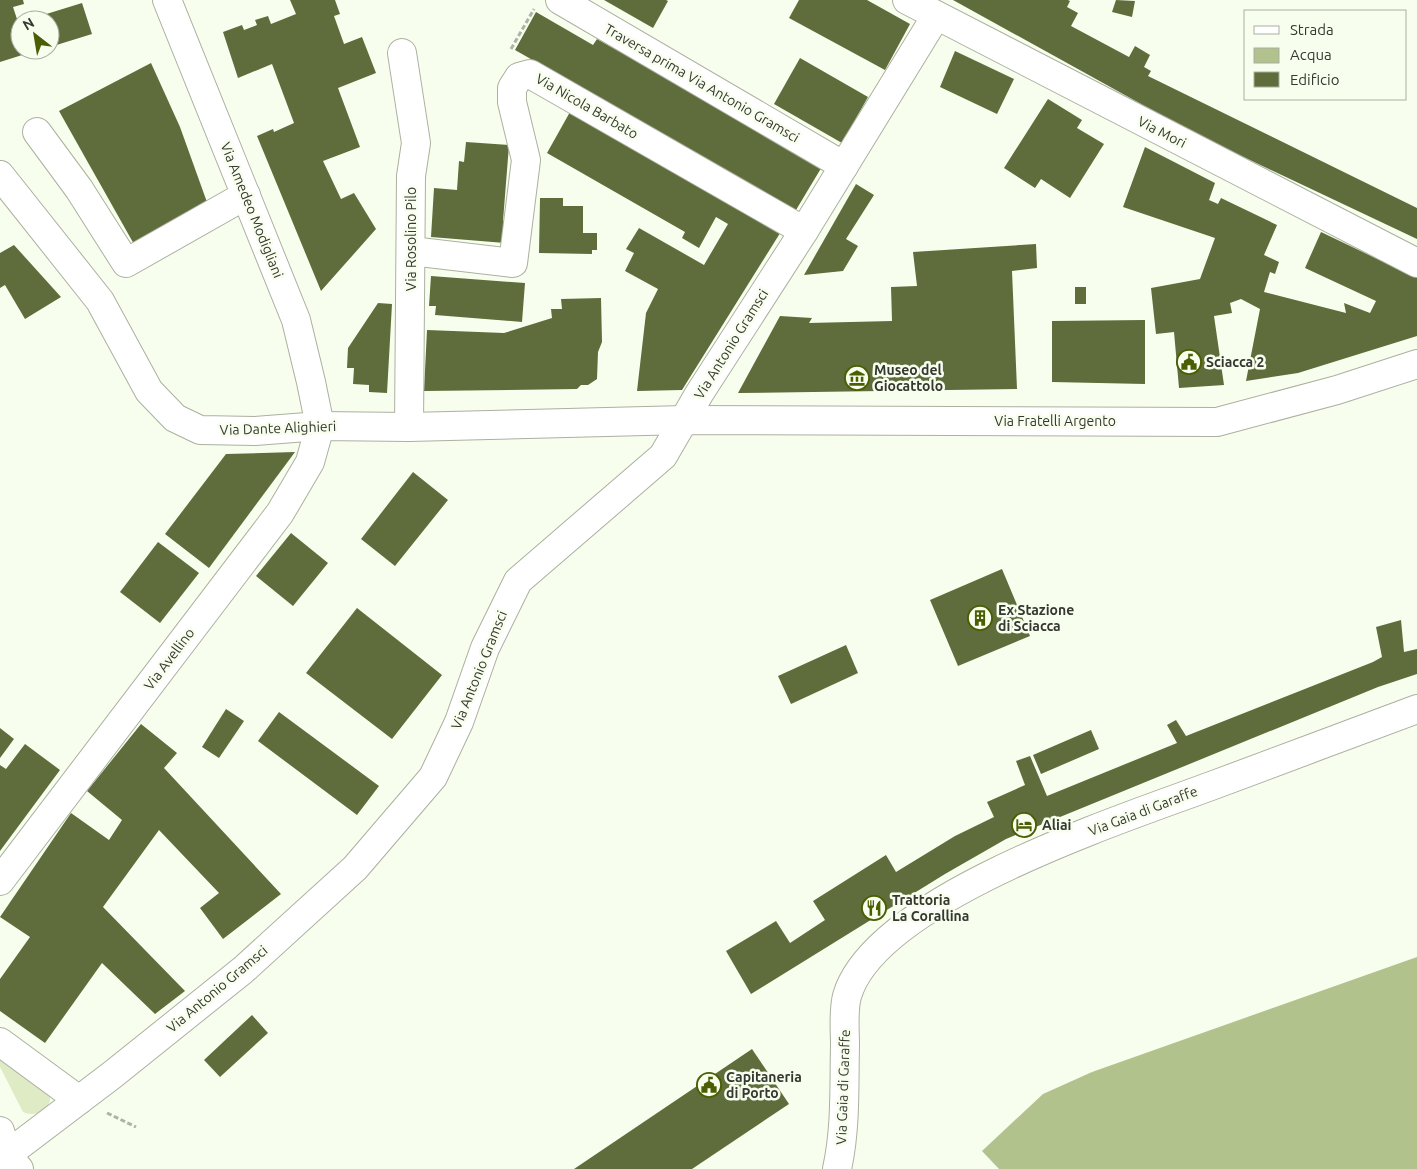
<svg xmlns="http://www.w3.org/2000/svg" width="1417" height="1169" viewBox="0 0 1417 1169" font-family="Ubuntu,sans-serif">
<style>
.green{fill:#deebc4}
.water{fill:#b2c28d}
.building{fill:#5e6d3b}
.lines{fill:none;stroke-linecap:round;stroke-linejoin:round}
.minor-casing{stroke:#abb0a0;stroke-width:30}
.path{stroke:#aeb3a6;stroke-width:3;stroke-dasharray:5 2.5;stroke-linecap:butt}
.minor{stroke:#fff;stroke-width:28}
.labels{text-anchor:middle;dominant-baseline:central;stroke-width:5;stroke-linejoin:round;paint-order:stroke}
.street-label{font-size:14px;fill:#353731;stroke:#f8feed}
.poi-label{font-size:14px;font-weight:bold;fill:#353731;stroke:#f8feed;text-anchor:start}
</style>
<rect width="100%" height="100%" fill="#f8feed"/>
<path class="green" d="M 0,1050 L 50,1094 L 50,1101 C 46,1112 34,1117 23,1112 L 0,1067 Z"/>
<path class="water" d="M 1417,957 L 1417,1169 L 999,1169 L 982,1151 L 1043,1094 L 1092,1072 Z"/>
<g class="building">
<path d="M 0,0 L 23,0 L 24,4 L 13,7 L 18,22 L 20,22 L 20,50 L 38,50 L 0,62 Z"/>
<path d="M 290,0 L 335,0 L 340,14 L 334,16 L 344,44 L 362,37 L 376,73 L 338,88 L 360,147 L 323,161 L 341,199 L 354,193 L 376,229 L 321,291 L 257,136 L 273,129 L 274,132 L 294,123 L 272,64 L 238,78 L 223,32 L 242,25 L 244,30 L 257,25 L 255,20 L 268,16 L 271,24 L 296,14 Z"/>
<path d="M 604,0 L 666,0 L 668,1 L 653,28 Z"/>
<path d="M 799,0 L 867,0 L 910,24 L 885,70 L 789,18 Z"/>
<path d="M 953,0 L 1068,0 L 1070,1 L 1067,7 L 1078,13 L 1071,26 L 1129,57 L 1135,46 L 1150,55 L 1144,67 L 1151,71 L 1148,76 L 1417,208 L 1417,239 L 1197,135 Z"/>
<path d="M 1116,0 L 1135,1 L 1132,17 L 1112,12 Z"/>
<path d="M 82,3 L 92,34 L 50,47 L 50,20 L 27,20 Z"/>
<path d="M 536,12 L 593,45 L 597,39 L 823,165 L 796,210 L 515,50 Z"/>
<path d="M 955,51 L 1014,79 L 997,114 L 940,87 Z"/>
<path d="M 800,58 L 868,97 L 842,143 L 774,104 Z"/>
<path d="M 151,63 L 180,127 L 208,205 L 135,246 L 59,111 Z"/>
<path d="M 1048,99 L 1082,120 L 1077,128 L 1104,144 L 1070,198 L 1041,179 L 1035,188 L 1004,168 Z"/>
<path d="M 570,112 L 782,230 L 682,390 L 637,391 L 646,313 L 658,289 L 625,271 L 634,253 L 626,249 L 639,228 L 704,265 L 728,224 L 716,217 L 699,248 L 682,238 L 685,232 L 547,153 Z"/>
<path d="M 466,142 L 509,145 L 503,221 L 507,221 L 505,243 L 431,237 L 434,188 L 457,190 L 459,161 L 464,162 Z"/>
<path d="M 1145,147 L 1215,183 L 1209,200 L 1218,204 L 1221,198 L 1277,225 L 1264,255 L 1279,262 L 1275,274 L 1270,272 L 1264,292 L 1346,313 L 1344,303 L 1370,313 L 1376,301 L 1305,268 L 1321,232 L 1417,278 L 1417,336 L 1298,373 L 1246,381 L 1260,309 L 1241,299 L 1230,303 L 1232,313 L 1214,316 L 1224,385 L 1179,388 L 1174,332 L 1156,334 L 1151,288 L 1200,279 L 1215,238 L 1123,207 Z"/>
<path d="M 856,184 L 874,195 L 846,239 L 858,246 L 843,271 L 804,275 Z"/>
<path d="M 540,198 L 563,198 L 563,206 L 583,206 L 583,233 L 597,233 L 597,250 L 592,250 L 592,254 L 539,253 Z"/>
<path d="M 1036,244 L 1037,268 L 1012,271 L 1017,389 L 738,393 L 780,316 L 812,318 L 809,323 L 892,321 L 891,287 L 917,286 L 913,252 Z"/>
<path d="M 14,245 L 61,297 L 25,319 L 5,285 L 0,288 L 0,253 Z"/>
<path d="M 431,276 L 525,283 L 522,322 L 435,315 L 436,306 L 429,306 Z"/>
<rect x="1075" y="287" width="11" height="17"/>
<path d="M 601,298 L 602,342 L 598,352 L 597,379 L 588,385 L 581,385 L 577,389 L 424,391 L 427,330 L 504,333 L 552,318 L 551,309 L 562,309 L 561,299 Z"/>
<path d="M 378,303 L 392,304 L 387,393 L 369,392 L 369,385 L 353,384 L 354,368 L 347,368 L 348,348 Z"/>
<path d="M 1145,320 L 1145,384 L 1052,382 L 1052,321 Z"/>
<path d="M 295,452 L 209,568 L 165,534 L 226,454 Z"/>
<path d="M 413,472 L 448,500 L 395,566 L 361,539 Z"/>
<path d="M 291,533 L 328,563 L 293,606 L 256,576 Z"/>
<path d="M 158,542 L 199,573 L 160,623 L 120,592 Z"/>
<path d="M 1002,569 L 1030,636 L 958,666 L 930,600 Z"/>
<path d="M 357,608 L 442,675 L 392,739 L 306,673 Z"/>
<path d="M 1401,620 L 1404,652 L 1417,649 L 1417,674 L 1378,687 L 1006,839 L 945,874 L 751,994 L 726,951 L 776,921 L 790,943 L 825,920 L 813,901 L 886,855 L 896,872 L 955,836 L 994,817 L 987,802 L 1025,785 L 1016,761 L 1030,756 L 1047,796 L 1177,743 L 1167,725 L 1176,720 L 1186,736 L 1373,662 L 1382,657 L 1376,627 Z"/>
<path d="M 846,645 L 858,673 L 791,704 L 778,676 Z"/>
<path d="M 226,709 L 244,721 L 219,758 L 202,747 Z"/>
<path d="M 279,712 L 379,786 L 357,815 L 258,741 Z"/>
<path d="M 141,724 L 177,753 L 164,768 L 281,894 L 223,939 L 200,908 L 219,893 L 159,830 L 103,907 L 185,991 L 155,1014 L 102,963 L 45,1043 L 0,1011 L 0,979 L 30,937 L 0,917 L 71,813 L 109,840 L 122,820 L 87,791 Z"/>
<path d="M 0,728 L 14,739 L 0,758 Z"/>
<path d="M 1091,730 L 1099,749 L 1041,774 L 1033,755 Z"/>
<path d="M 25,744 L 60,770 L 0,851 L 0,765 L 6,769 Z"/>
<path d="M 252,1015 L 268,1033 L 220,1077 L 204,1060 Z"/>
<path d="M 752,1049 L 789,1104 L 692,1169 L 574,1169 Z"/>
</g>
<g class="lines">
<defs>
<g id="minor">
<path d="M 560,0 L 844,166"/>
<path d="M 907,0 L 1417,263"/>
<path d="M 402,53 L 416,143 L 411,176 L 409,427"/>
<path d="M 37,132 L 79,189 L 126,263 L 246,195"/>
<path d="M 0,175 L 100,301 L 149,391 L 175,418 L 200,430 L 255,431 L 320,426 L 409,427 L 685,420 L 1217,422 L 1337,390 L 1417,364"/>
<path d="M 411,251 L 513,263 L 526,160 L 512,102 L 512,88 L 519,77 L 530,74 L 804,231"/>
<path d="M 0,881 L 280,513 L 310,462 L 320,426 L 311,382 L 296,320 L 167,0"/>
<path d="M 0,1042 L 79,1100"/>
<path d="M 0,1131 L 8,1156 L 19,1169"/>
<path d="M 0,1160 L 112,1075 L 243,970 L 355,868 L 433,777 L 459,722 L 485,648 L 518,581 L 663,456 L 699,394 L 804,231 L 936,16"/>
<path d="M 837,1169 C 846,1128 844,1087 845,1045 C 845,1030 843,1011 847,996 C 875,899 1122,819 1211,786 C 1280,760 1348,735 1417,709"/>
</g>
</defs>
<use href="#minor" class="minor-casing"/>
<g class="path">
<path d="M 511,49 L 534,9"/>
<path d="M 107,1113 L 136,1127"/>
</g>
<use href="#minor" class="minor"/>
</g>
<defs>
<symbol id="civic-ring" viewBox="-11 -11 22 22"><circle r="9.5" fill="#f8feed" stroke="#4b5e03" stroke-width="1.5"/><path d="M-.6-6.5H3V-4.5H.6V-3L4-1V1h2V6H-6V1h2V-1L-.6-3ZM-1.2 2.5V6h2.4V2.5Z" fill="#4b5e03"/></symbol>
<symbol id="museum-ring" viewBox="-11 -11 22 22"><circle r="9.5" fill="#f8feed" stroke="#4b5e03" stroke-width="1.5"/><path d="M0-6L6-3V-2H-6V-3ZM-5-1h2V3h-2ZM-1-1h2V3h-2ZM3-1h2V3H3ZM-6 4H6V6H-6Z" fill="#4b5e03"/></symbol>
<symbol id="building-ring" viewBox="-11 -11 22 22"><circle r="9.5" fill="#f8feed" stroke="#4b5e03" stroke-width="1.5"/><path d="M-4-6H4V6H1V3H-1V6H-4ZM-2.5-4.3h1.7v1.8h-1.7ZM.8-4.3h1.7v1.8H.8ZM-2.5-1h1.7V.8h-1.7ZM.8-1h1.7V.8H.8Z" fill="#4b5e03"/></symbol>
<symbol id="hotel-ring" viewBox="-11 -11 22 22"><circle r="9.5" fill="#f8feed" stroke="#4b5e03" stroke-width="1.5"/><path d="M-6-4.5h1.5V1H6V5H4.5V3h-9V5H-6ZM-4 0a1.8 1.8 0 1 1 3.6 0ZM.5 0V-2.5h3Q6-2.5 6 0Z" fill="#4b5e03"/></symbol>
<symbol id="restaurant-ring" viewBox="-11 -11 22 22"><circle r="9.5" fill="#f8feed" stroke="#4b5e03" stroke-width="1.5"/><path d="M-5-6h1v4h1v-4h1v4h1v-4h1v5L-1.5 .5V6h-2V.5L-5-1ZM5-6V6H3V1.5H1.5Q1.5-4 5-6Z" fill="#4b5e03"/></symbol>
</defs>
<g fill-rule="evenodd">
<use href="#civic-ring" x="1175" y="348" width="28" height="28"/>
<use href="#museum-ring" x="843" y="364" width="28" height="28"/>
<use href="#building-ring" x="966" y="604" width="28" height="28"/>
<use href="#hotel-ring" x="1010" y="811" width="28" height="28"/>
<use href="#restaurant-ring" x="860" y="894" width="28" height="28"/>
<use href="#civic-ring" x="695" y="1071" width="28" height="28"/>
</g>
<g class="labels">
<g class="street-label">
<text transform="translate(702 83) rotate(30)">Traversa prima Via Antonio Gramsci</text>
<text transform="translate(587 106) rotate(30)">Via Nicola Barbato</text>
<text transform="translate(1162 132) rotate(27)">Via Mori</text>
<text transform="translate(252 210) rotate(68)">Via Amedeo Modigliani</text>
<text transform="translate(411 239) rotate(-90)">Via Rosolino Pilo</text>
<text transform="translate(731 344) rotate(-58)">Via Antonio Gramsci</text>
<text x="1055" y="421">Via Fratelli Argento</text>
<text transform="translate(278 428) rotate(-2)">Via Dante Alighieri</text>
<text transform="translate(169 659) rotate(-53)">Via Avellino</text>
<text transform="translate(479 670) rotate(-68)">Via Antonio Gramsci</text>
<text transform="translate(1143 811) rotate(-21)">Via Gaia di Garaffe</text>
<text transform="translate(217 989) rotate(-40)">Via Antonio Gramsci</text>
<text transform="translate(843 1087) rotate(-88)">Via Gaia di Garaffe</text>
</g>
<g class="poi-label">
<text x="1206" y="362">Sciacca 2</text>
<text x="874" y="370">Museo del<tspan x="874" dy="16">Giocattolo</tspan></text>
<text x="998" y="610">Ex Stazione<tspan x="998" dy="16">di Sciacca</tspan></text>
<text x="1042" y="825">Aliai</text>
<text x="892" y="900">Trattoria<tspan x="892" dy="16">La Corallina</tspan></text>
<text x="726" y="1077">Capitaneria<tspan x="726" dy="16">di Porto</tspan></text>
</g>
</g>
<rect x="1244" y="10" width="162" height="90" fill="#f8feed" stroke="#aaaea2"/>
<rect x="1254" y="26" width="25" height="8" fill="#ffffff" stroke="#aaaea2"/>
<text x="1290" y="35" font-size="15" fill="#353731">Strada</text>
<rect x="1254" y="48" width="25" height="15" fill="#b2c28d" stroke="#aaaea2"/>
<text x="1290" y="60" font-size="15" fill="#353731">Acqua</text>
<rect x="1254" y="72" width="25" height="15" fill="#5e6d3b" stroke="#aaaea2"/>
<text x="1290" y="85" font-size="15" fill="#353731">Edificio</text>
<g transform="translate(35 35) rotate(329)"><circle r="24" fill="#f8feed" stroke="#aaaea2"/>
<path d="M0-4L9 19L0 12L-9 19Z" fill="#4b5e03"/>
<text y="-8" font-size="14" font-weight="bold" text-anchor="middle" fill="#353731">N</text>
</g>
</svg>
